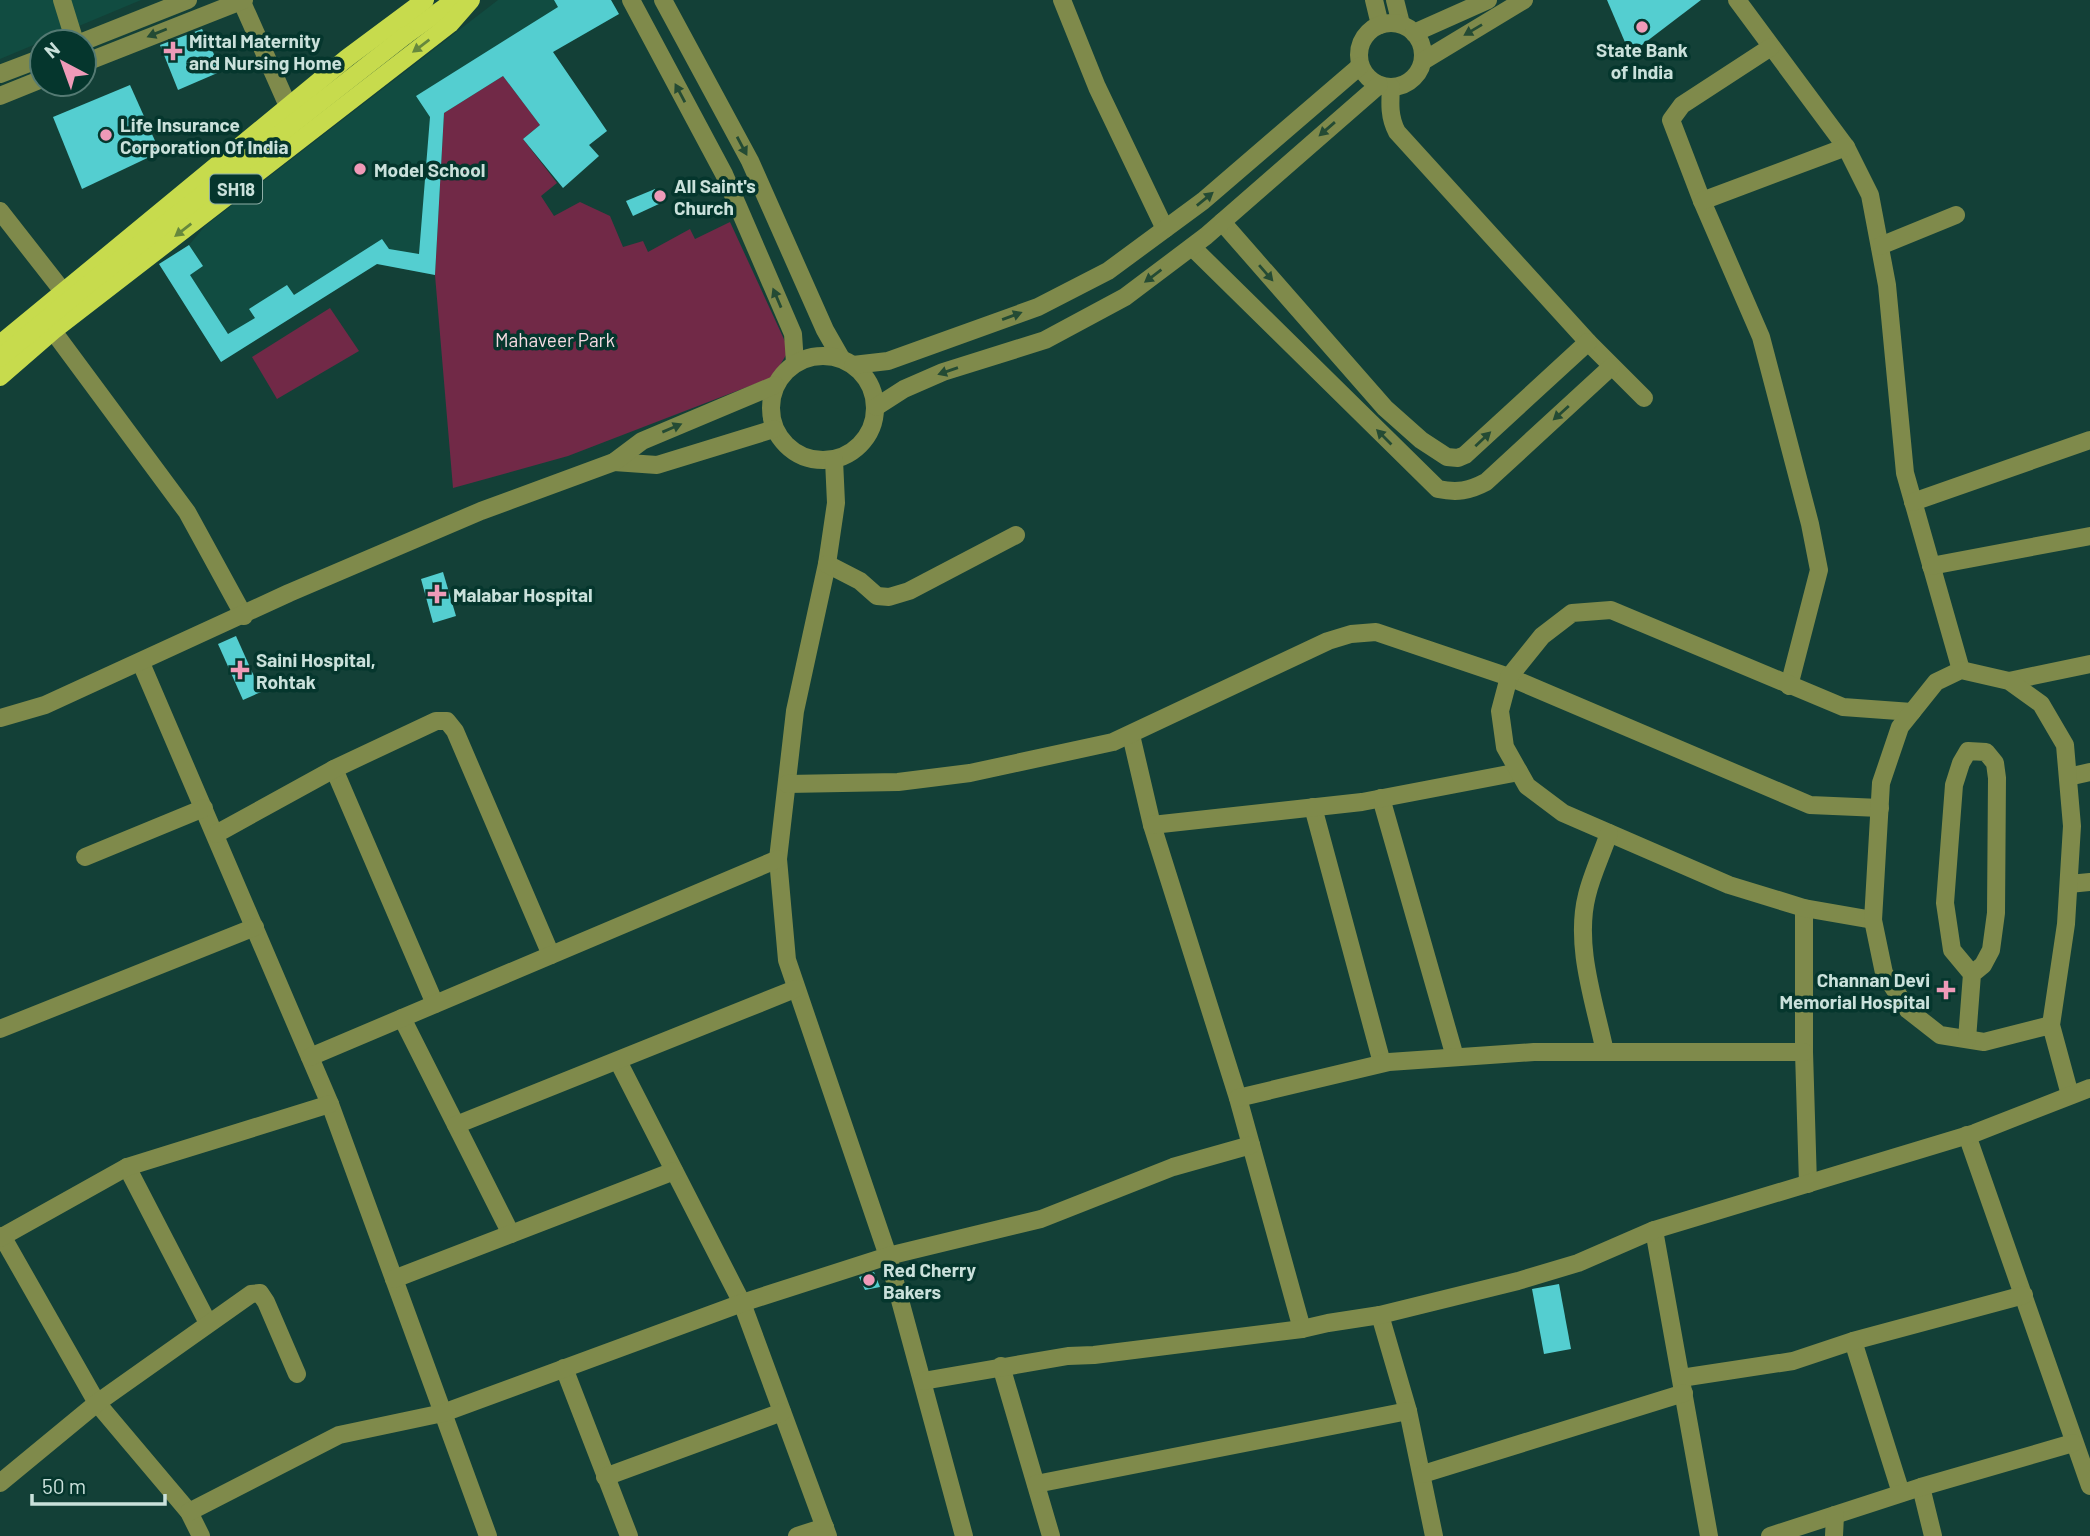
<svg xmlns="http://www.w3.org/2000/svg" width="2090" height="1536" viewBox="0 0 2090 1536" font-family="Barlow,sans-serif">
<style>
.built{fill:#114c41}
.green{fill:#712947}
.building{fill:#54ced0}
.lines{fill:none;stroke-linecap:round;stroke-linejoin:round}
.minor{stroke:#7f8a4b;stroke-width:18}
.major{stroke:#c7db4d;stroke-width:18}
.major-bridge{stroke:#c7db4d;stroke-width:18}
.oneway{fill:#244b34}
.oneway2{fill:#66883d}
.poi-dot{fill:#ef9ab8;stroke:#05362d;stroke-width:2.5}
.labels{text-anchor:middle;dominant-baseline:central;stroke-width:7;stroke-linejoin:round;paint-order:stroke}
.shield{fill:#05362d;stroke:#8faea7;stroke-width:2}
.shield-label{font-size:18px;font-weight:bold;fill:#cae1db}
.poi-label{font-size:19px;font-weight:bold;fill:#cae1db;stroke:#05362d;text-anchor:start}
.park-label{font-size:19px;fill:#f6dae2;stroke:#05362d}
</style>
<rect width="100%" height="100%" fill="#134037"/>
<g class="built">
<path d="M 0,0 L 141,0 L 0,59 Z"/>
<path d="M 498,0 L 611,0 L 619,14 L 576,39 L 573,33 L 444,113 L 435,275 L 377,264 L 221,362 L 159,264 L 189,245 L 205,226 Z"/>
</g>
<g class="green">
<path d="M 503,76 L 540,125 L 523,139 L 557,183 L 541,196 L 554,216 L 580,202 L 610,216 L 623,247 L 643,241 L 648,252 L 690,229 L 695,239 L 730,222 L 789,350 L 773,377 L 568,456 L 453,488 L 435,275 L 444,113 Z"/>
<path d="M 330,308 L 359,351 L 277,399 L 252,357 Z"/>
</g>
<g class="building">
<path d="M 554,0 L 611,0 L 619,14 L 553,52 L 607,131 L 589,145 L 599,156 L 563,188 L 523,139 L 540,125 L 503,76 L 444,113 L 435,275 L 377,264 L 221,362 L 159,264 L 189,245 L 203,266 L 190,275 L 228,334 L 255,318 L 249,309 L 287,285 L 294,295 L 382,239 L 389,249 L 419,254 L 430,117 L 416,96 L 558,7 Z"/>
<path d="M 1607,0 L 1701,0 L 1630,54 Z"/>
<path d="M 202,29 L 222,71 L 178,90 L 160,45 Z"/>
<path d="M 130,85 L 160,152 L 82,189 L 53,117 Z"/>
<path d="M 655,189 L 661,203 L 633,216 L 626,201 Z"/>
<path d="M 443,572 L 456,616 L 433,623 L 421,579 Z"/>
<path d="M 236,636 L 261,692 L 243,700 L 218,644 Z"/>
<path d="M 874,1272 L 880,1287 L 865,1290 L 859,1277 Z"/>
<path d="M 1559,1284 L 1571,1349 L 1544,1354 L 1532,1289 Z"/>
</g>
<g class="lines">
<g class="minor">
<path d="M 62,0 L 75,42"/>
<path d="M 241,0 L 288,106"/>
<path d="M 631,0 L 724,174 L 793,334 L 795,363"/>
<path d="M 663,0 L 750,161 L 825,330 L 841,358"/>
<path d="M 1062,0 L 1097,87 L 1165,229"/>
<path d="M 1374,0 L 1380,25"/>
<path d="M 1395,0 L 1401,24"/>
<path d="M 1737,0 L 1846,147 L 1870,195 L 1887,285 L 1905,473 L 1961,670"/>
<circle cx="1391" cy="55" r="32"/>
<path d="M 1414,33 L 1488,0"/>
<path d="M 82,42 L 188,0"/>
<path d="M 1771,47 L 1682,105 L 1671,120 L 1702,201 L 1761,337 L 1810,524 L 1819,570 L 1789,686"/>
<path d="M 1423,61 L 1524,0"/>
<path d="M 84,63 L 244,0"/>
<path d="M 0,74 L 42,58"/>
<path d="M 1391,87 C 1390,103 1389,117 1397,132 L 1588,342 L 1644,398"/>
<path d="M 0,96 L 42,79"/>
<path d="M 1702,201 L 1846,147"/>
<path d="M 0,211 L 72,303"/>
<path d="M 1222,222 L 1385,408 L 1421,440 L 1447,457 L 1458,458 L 1465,455 L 1588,342"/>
<path d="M 1880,246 L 1956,215"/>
<path d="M 1192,247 L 1438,489 C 1457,493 1469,491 1486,482 L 1611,367"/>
<path d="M 53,331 L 187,512 L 244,616"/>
<circle cx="823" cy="408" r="52"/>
<path d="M 853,365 L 888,361 L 1038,307 L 1108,271 L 1203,201 L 1360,66"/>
<path d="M 876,407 L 904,389 L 943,372 L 1045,340 L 1125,297 L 1206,236 L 1379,85"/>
<path d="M 834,460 L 836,503 L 827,564 L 795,711 L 778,859 L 787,960 L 888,1256 L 964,1536"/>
<path d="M 614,462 L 657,465 L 774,429"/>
<path d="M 1913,502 L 2090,440"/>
<path d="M 827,564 L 860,581 L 877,596 L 889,597 L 909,591 L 1016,535"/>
<path d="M 1931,566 L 2090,536"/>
<path d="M 141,663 L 330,1104 L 488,1536"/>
<path d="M 2009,681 L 2090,664"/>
<path d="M 0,718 L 45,705 L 289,593 L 481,511 L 614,462 L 642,441 L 775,385"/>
<path d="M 1131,735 L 1152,825 L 1238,1098 L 1302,1329"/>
<path d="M 334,769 L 435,1004"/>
<path d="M 2068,777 L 2090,772"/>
<path d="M 787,784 L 898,782 L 970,773 L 1113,742 L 1328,641 L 1351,634 L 1376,632 L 1509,677 L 1810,805 L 1880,808"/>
<path d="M 1381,798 L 1455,1057"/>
<path d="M 1313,807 L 1382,1063"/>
<path d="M 1152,825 L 1362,802 L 1519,772"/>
<path d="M 216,834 L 334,769 L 436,721 L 447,721 L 455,731 L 551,955"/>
<path d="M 85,857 L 204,808"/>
<path d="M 2069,884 L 2090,882"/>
<path d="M 1804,908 L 1804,1052 L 1808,1184"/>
<path d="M 1873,920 L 1804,908 L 1729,885 L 1563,813 L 1527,786 L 1505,747 L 1500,711 L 1509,677 L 1542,636 L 1572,613 L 1611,610 L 1843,707 L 1912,712"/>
<path d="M 402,1018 L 511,1234"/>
<path d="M 2051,1025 L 1984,1042 L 1940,1035 L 1908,1010 L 1884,973 L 1873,920 L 1881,783 L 1900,727 L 1936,682 L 1961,670 L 2009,681 L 2041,704 L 2065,745 L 2072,826 L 2066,924 L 2051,1025 L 2070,1095"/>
<path d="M 0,1029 L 255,927"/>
<path d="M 1967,1039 L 1972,974 L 1952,950 L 1945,903 L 1954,785 L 1961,763 L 1968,751 L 1986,752 L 1995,763 L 1997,778 L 1996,913 L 1991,950 L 1983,965 L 1972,974"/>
<path d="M 1605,1052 C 1595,1003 1574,946 1587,895 C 1592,874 1602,854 1609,833"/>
<path d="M 310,1057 L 778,859"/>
<path d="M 618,1061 L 742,1303 L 828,1536"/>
<path d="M 1238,1098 L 1389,1062 L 1534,1052 L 1804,1052"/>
<path d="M 456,1125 L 795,989"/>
<path d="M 1967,1135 L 2090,1486"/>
<path d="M 127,1167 L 208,1323"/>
<path d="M 1654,1230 L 1709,1536"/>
<path d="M 2,1236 L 97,1403 L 189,1512 L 201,1536"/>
<path d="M 0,1238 L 127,1167 L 330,1104"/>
<path d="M 394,1279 L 674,1171"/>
<path d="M 1380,1315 L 1408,1411 L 1434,1536"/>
<path d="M 1853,1341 L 1901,1493"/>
<path d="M 1001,1366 L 1051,1536"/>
<path d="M 564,1368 L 629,1536"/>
<path d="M 1681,1378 L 1793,1361 L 1853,1341 L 2024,1295"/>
<path d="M 923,1381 L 1068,1356 L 1094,1355 L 1302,1329 L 1328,1323 L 1380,1315 L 1518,1281 L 1578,1263 L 1654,1230 L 1975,1133 L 2090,1088"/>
<path d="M 1423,1474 L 1684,1393"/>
<path d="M 605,1477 L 782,1412"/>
<path d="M 0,1483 L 97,1403 L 251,1294 L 260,1293 L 266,1302 L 297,1374"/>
<path d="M 1036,1484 L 1408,1411"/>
<path d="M 1921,1487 L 1933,1536"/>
<path d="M 189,1512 L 339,1435 L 443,1413 L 742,1303 L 888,1256 L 1041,1219 L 1173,1167 L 1251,1145"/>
<path d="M 797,1536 L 825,1527"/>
<path d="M 1770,1536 L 1921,1487 L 2073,1443"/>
<path d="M 1834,1536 L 1835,1515"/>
</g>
<g class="major">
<path d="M 406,35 L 455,0"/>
<path d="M 0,344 L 347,58 L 425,0"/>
<path d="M 0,377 L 53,331 L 450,24 L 471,0"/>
</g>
<path class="major-bridge" d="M 0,358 L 86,286 L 406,35"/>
</g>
<defs><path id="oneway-solid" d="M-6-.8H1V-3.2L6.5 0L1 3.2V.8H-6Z" transform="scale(1.75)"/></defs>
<g class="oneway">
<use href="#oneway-solid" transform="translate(1473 30) rotate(149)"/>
<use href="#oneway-solid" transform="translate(157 33) rotate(158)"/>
<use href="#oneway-solid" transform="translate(680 93) rotate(-118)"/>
<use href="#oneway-solid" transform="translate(1327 129) rotate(139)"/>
<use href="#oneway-solid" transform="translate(742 146) rotate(62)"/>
<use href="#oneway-solid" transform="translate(1205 199) rotate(-39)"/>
<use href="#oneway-solid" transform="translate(1266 273) rotate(49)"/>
<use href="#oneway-solid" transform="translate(1153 276) rotate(143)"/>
<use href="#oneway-solid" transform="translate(777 298) rotate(-113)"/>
<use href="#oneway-solid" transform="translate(1012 316) rotate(-20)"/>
<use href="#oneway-solid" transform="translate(948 371) rotate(161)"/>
<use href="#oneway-solid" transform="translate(1561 413) rotate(138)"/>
<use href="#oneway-solid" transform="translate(672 428) rotate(-23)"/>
<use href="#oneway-solid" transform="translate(1384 437) rotate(-135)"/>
<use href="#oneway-solid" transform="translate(1483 439) rotate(-43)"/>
</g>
<g class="oneway2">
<use href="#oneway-solid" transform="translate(421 46) rotate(143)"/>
<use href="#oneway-solid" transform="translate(183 230) rotate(142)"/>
</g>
<g class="poi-dot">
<circle cx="1642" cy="27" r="7"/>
<path d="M169.5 40.5h7v7h7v7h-7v7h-7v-7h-7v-7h7z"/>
<circle cx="106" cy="135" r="7"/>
<circle cx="360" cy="169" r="7"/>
<circle cx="660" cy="196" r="7"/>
<path d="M433.5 583.5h7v7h7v7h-7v7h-7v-7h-7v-7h7z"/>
<path d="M236.5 659.5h7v7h7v7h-7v7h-7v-7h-7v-7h7z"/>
<path d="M1942.5 979.5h7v7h7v7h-7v7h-7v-7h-7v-7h7z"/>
<circle cx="869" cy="1280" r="7"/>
</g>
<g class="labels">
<rect class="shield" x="210" y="174.5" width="52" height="29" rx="5"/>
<g class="shield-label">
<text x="236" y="189">SH18</text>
</g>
<g class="poi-label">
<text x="189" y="40">Mittal Maternity<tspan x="189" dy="22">and Nursing Home</tspan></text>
<text x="1642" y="49" text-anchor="middle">State Bank<tspan x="1642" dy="22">of India</tspan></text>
<text x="120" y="124">Life Insurance<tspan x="120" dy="22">Corporation Of India</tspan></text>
<text x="374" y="169">Model School</text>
<text x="674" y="185">All Saint's<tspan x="674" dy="22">Church</tspan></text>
<text x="453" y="594">Malabar Hospital</text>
<text x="256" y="659">Saini Hospital,<tspan x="256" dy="22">Rohtak</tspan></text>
<text x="1930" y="979" text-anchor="end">Channan Devi<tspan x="1930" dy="22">Memorial Hospital</tspan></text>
<text x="883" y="1269">Red Cherry<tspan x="883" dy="22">Bakers</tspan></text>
</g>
<g class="park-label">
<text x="555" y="339">Mahaveer Park</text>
</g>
</g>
<g transform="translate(63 63) rotate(319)"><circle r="33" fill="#05362d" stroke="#547a73" stroke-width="2"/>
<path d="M0-5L12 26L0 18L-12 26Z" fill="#ef9ab8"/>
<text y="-10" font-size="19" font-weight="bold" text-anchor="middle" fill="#cae1db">N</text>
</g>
<path d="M32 1494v10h133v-10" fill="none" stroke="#cae1db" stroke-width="3.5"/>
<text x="42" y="1494" font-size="21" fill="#cae1db" stroke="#05362d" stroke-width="5" paint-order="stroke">50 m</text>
</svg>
